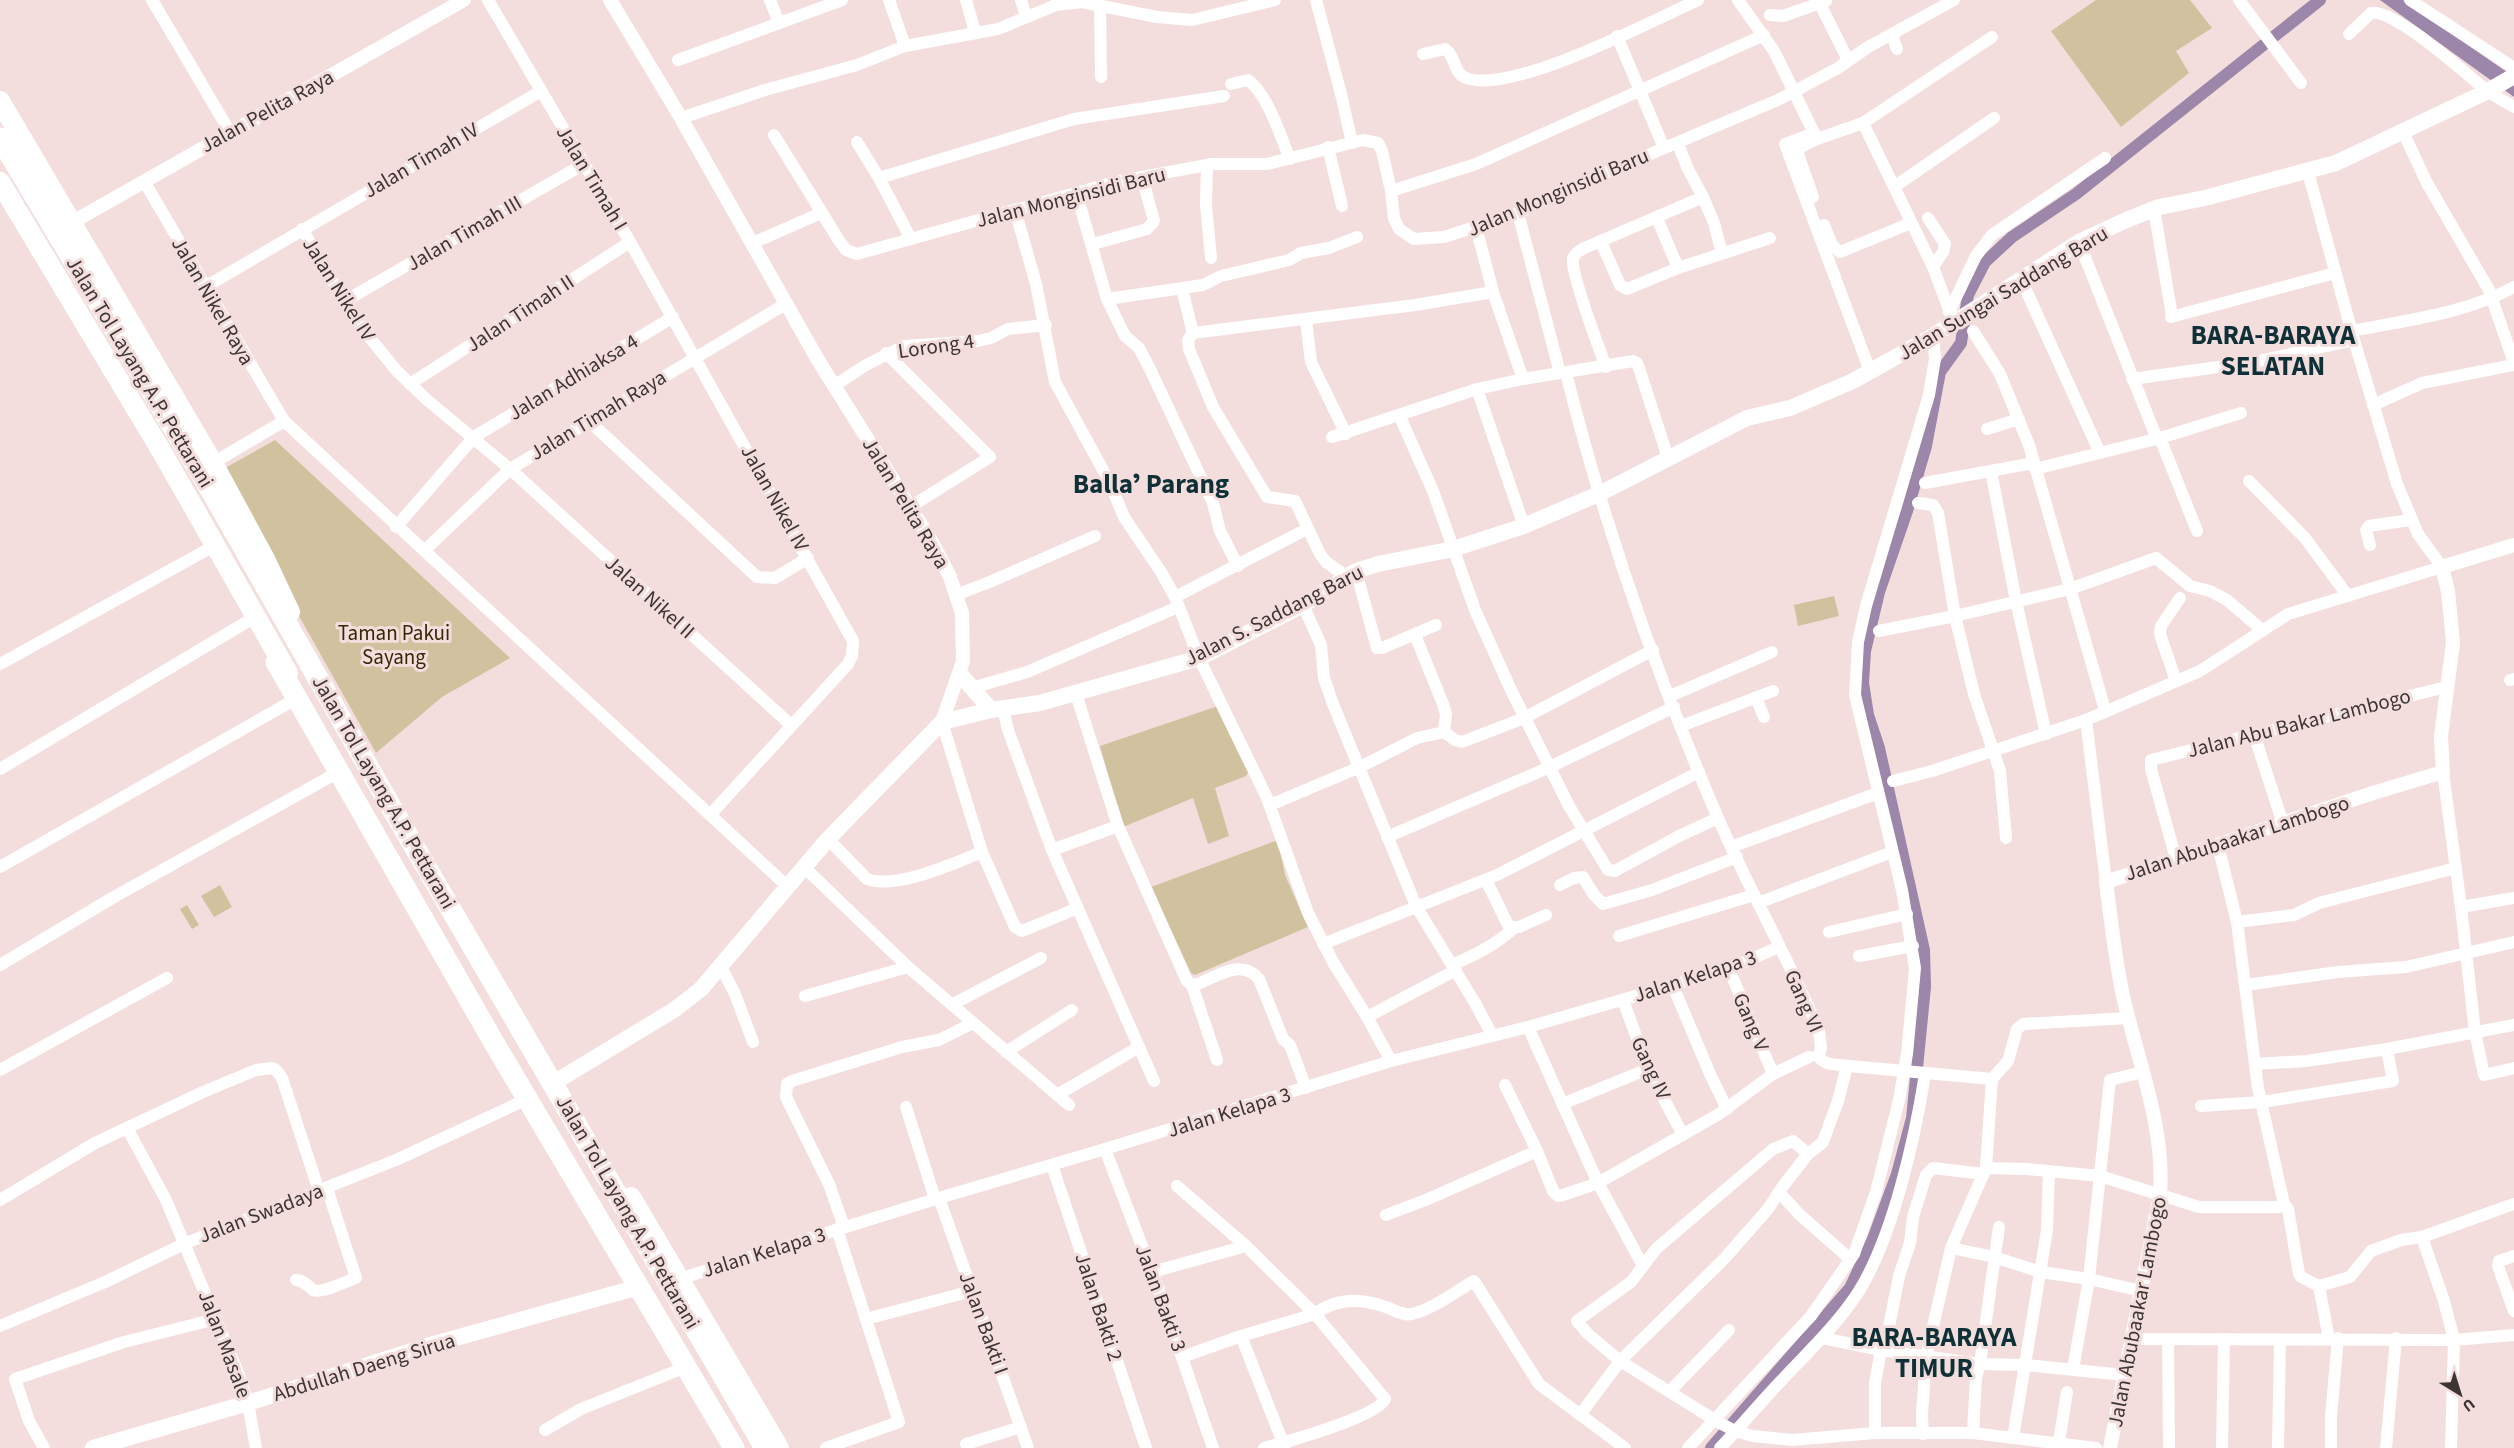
<svg xmlns="http://www.w3.org/2000/svg" width="2514" height="1448" viewBox="0 0 2514 1448" font-family="'Source Sans 3',sans-serif">
<style>
.green{fill:#d0c29f}
.water{fill:#9c86a9}
.lines{fill:none;stroke-linecap:round;stroke-linejoin:round}
.canal{stroke:#9c86a9;stroke-width:12}
.minor{stroke:#fff;stroke-width:12}
.tertiary{stroke:#fff;stroke-width:14}
.secondary{stroke:#fff;stroke-width:16}
.trunk{stroke:#fff;stroke-width:20}
.motorway{stroke:#fff;stroke-width:21}
.labels{text-anchor:middle;dominant-baseline:central;stroke-width:6;stroke-linejoin:round;paint-order:stroke}
.street-label{font-size:21px;fill:#3d3534;stroke:#f3dedd}
.park-label{font-size:21px;fill:#342805;stroke:#f3dedd}
.district-label{font-size:27px;font-weight:bold;fill:#0e3036;stroke:#f3dedd}
</style>
<rect width="100%" height="100%" fill="#f3dedd"/>
<g class="green">
<path d="M 2096,0 L 2190,0 L 2212,28 L 2176,51 L 2189,73 L 2121,127 L 2051,31 Z"/>
<path d="M 275,440 L 510,658 L 442,697 L 376,753 L 218,472 Z"/>
<path d="M 1834,596 L 1839,616 L 1798,626 L 1794,605 Z"/>
<path d="M 1218,706 L 1249,771 L 1246,776 L 1215,788 L 1229,836 L 1208,844 L 1193,798 L 1123,827 L 1100,746 Z"/>
<path d="M 1278,840 L 1285,875 L 1308,927 L 1195,975 L 1191,973 L 1151,887 Z"/>
<path d="M 220,885 L 232,907 L 214,917 L 201,896 Z"/>
<path d="M 187,905 L 199,925 L 192,929 L 180,909 Z"/>
</g>
<path class="water" d="M 2380,0 L 2403,0 L 2514,77 L 2514,97 Z"/>
<g class="lines">
<path class="canal" d="M 1711,1448 L 1850,1288 L 1873,1239 L 1897,1174 L 1912,1118 L 1925,987 L 1924,950 L 1879,748 L 1868,715 L 1863,683 L 1865,651 L 1879,592 L 1907,511 L 1926,446 L 1940,372 L 1961,343 L 1968,295 L 1985,262 L 2012,237 L 2076,194 L 2320,0"/>
<g class="minor">
<path d="M 152,0 L 230,132"/>
<path d="M 488,0 L 630,242 L 853,641 L 852,656 L 848,664 L 710,815"/>
<path d="M 770,0 L 779,23"/>
<path d="M 889,0 L 905,46"/>
<path d="M 966,0 L 975,32"/>
<path d="M 1021,0 L 1026,16"/>
<path d="M 1316,0 L 1341,94 L 1352,143"/>
<path d="M 1738,0 L 1774,51 L 1814,133 L 1785,144 L 1870,371"/>
<path d="M 2239,0 L 2301,83"/>
<path d="M 2410,0 L 2514,68"/>
<path d="M 1100,4 L 1101,77"/>
<path d="M 1820,4 L 1848,60"/>
<path d="M 1770,15 L 1783,16 L 1826,1"/>
<path d="M 2349,34 L 2371,13 C 2395,9 2466,74 2486,90 C 2495,96 2505,102 2514,107"/>
<path d="M 1892,35 L 1897,49"/>
<path d="M 1617,36 L 1664,148"/>
<path d="M 1423,54 L 1445,49 C 1456,56 1453,73 1466,78 C 1512,95 1651,21 1698,0"/>
<path d="M 678,60 L 842,0"/>
<path d="M 1231,84 L 1248,80 C 1268,95 1280,135 1290,159"/>
<path d="M 681,118 L 765,90 L 857,65 L 905,46 L 998,29 L 1056,5 L 1082,2 L 1157,17 L 1192,20 L 1275,0"/>
<path d="M 1863,123 L 1933,267 L 1951,315"/>
<path d="M 2403,132 L 2427,183 L 2489,290 L 2514,363"/>
<path d="M 774,135 L 838,239 L 846,250 L 857,254 L 1115,182 L 1212,164 L 1267,164 L 1363,140 L 1378,143 L 1382,151 L 1391,191 L 1394,218 L 1399,229 L 1414,239 L 1444,237 L 1518,213 L 1563,191 L 1780,99 L 1838,68 L 1868,47 L 1954,0"/>
<path d="M 857,142 L 879,178 L 911,239"/>
<path d="M 1328,147 L 1342,206"/>
<path d="M 1207,165 L 1206,205 L 1211,258"/>
<path d="M 879,178 L 1074,119 L 1224,96"/>
<path d="M 144,181 L 284,421 L 787,886"/>
<path d="M 1894,187 L 1994,118"/>
<path d="M 1391,191 L 1476,164 L 1764,35"/>
<path d="M 1076,192 L 1107,299 L 1125,336 L 1139,348 L 1150,369 L 1213,503 L 1220,531 L 1238,566"/>
<path d="M 1703,197 L 1714,223 L 1722,253"/>
<path d="M 1813,197 L 1798,154 L 1799,148 L 1817,139 L 1863,123 L 1992,37"/>
<path d="M 2154,209 L 2172,316"/>
<path d="M 1015,210 L 1036,284 L 1055,382 L 1109,481 L 1124,517 L 1161,572 L 1175,597 L 1199,658 L 1267,798 L 1308,913 L 1333,962 L 1367,1017 L 1391,1061"/>
<path d="M 1518,213 L 1560,373"/>
<path d="M 1657,218 L 1678,268"/>
<path d="M 1928,218 L 1945,244 L 1943,252 L 1933,267"/>
<path d="M 1824,225 L 1832,245 L 1840,252 L 1911,223"/>
<path d="M 1476,227 L 1493,292 L 1523,379"/>
<path d="M 302,229 L 357,322 L 396,370 L 426,399 L 510,469 L 791,725"/>
<path d="M 1601,242 L 1620,285 L 1627,289 L 1678,268 L 1770,238"/>
<path d="M 2079,242 L 2157,439"/>
<path d="M 753,243 L 821,213"/>
<path d="M 1093,244 L 1147,229 L 1154,221 L 1142,177"/>
<path d="M 2021,279 L 2100,453"/>
<path d="M 205,287 L 541,91"/>
<path d="M 1182,289 L 1193,333 L 1188,340 L 1189,349 L 1213,407 L 1267,497 L 1295,501 L 1320,554 L 1326,562 L 1346,576"/>
<path d="M 1107,299 L 1203,285 L 1221,276 L 1289,260 L 1301,253 L 1329,248 L 1357,237"/>
<path d="M 343,302 L 584,164"/>
<path d="M 1949,312 L 1976,256 L 1992,235 L 2105,158"/>
<path d="M 2171,317 L 2335,273"/>
<path d="M 1306,320 L 1311,362 L 1346,434"/>
<path d="M 1973,331 L 2000,374 L 2029,445 L 2105,710"/>
<path d="M 2352,331 C 2406,320 2465,314 2514,287"/>
<path d="M 1193,333 L 1415,305 L 1493,292"/>
<path d="M 886,353 L 990,457 L 910,507"/>
<path d="M 1606,367 C 1599,348 1571,275 1573,259 C 1574,254 1578,252 1582,249 L 1703,197 L 1688,169 L 1678,144"/>
<path d="M 1566,373 C 1604,525 1656,674 1718,818 C 1749,890 1789,959 1819,1031 L 1821,1048 L 1818,1056 C 1823,1063 1829,1064 1838,1065 L 1992,1079 L 2008,1061 L 2017,1029 L 2023,1024 L 2129,1018"/>
<path d="M 2132,379 L 2254,362 L 2354,340"/>
<path d="M 410,384 L 630,242"/>
<path d="M 834,386 L 866,365 L 904,346 L 978,341 L 991,338 L 1008,329 L 1046,325"/>
<path d="M 1477,389 L 1524,526"/>
<path d="M 2373,405 L 2422,383 L 2514,365"/>
<path d="M 1400,417 L 1433,491 L 1475,610 L 1511,690 L 1569,806 L 1608,870 L 1615,871 L 1679,836 L 1718,818"/>
<path d="M 588,420 L 757,577 L 775,578 L 808,558"/>
<path d="M 1987,429 L 2019,419"/>
<path d="M 1332,437 L 1477,389 L 1523,379 L 1633,361 L 1637,363 L 1639,368 L 1668,458"/>
<path d="M 2160,438 L 2197,531"/>
<path d="M 213,463 L 284,421"/>
<path d="M 2035,469 L 2160,438 L 2241,413"/>
<path d="M 1991,471 L 2016,601 L 2046,734"/>
<path d="M 2249,481 L 2305,538 L 2348,596"/>
<path d="M 1925,483 L 2034,463"/>
<path d="M 1918,503 L 1933,505 L 1938,513 L 1955,616 L 2070,589 L 2156,558 L 2190,586 L 2210,591 L 2227,600 L 2262,630"/>
<path d="M 396,527 L 474,437 L 673,317"/>
<path d="M 2370,545 L 2366,530 L 2369,526 L 2410,520"/>
<path d="M 425,550 L 510,469 L 787,303"/>
<path d="M 1356,571 L 1377,648 L 1382,648 L 1436,625"/>
<path d="M 956,595 L 992,581 L 1095,536"/>
<path d="M 1175,597 L 1307,529"/>
<path d="M 1303,605 L 1321,645 L 1324,678 L 1333,704 L 1416,906 L 1475,1003 L 1492,1035"/>
<path d="M 1879,631 L 1955,616 L 1974,694 L 2000,771 L 2006,838"/>
<path d="M 1415,635 L 1443,704 L 1446,714 L 1444,732"/>
<path d="M 0,664 L 214,546"/>
<path d="M 2510,680 L 2514,679"/>
<path d="M 2176,681 L 2160,634 L 2161,626 L 2180,598"/>
<path d="M 972,688 L 1027,672 L 1178,607"/>
<path d="M 1076,694 L 1118,826 L 1187,981 L 1192,985 L 1198,984 C 1218,976 1241,958 1259,979 L 1283,1039 L 1290,1045 L 1306,1088"/>
<path d="M 1670,696 L 1772,652"/>
<path d="M 1756,698 L 1764,717"/>
<path d="M 1003,708 L 1008,730 L 1052,850 L 1154,1081"/>
<path d="M 2086,720 L 2106,882"/>
<path d="M 942,722 L 982,852 L 1015,927 L 1022,931 L 1078,908"/>
<path d="M 1681,726 L 1773,691"/>
<path d="M 2254,734 L 2283,824"/>
<path d="M 0,769 L 255,617"/>
<path d="M 2443,772 L 2461,907 L 2475,1032 L 2484,1075 L 2514,1068"/>
<path d="M 1893,781 L 1932,771 L 2086,720 L 2200,671 L 2288,614 L 2442,567 L 2418,534 L 2397,484 L 2354,340 L 2308,172"/>
<path d="M 1270,805 L 1360,767 L 1417,738 L 1444,732 L 1455,740 L 1462,742 L 1524,718 L 1653,650"/>
<path d="M 1387,837 L 1550,767 L 1674,707"/>
<path d="M 828,839 L 867,879 C 895,890 955,863 982,852"/>
<path d="M 2218,846 L 2237,922 L 2258,1088 L 2284,1204 L 2288,1209 L 2299,1274 L 2301,1277 L 2319,1286"/>
<path d="M 1731,847 L 1878,793"/>
<path d="M 1052,850 L 1118,826"/>
<path d="M 2176,859 L 2151,769 L 2151,760 L 2446,687"/>
<path d="M 0,867 L 294,700"/>
<path d="M 804,867 L 908,967 L 1069,1105"/>
<path d="M 1486,880 L 1509,927 L 1519,927 L 1546,915"/>
<path d="M 1560,885 L 1574,878 L 1583,877 L 1594,895 L 1603,904 L 1652,890 L 1737,857"/>
<path d="M 1758,903 L 1892,852"/>
<path d="M 2461,907 L 2514,898"/>
<path d="M 2237,922 L 2294,915 L 2319,903 L 2456,868"/>
<path d="M 1829,932 L 1907,914"/>
<path d="M 1619,936 L 1754,895"/>
<path d="M 1323,944 L 1497,875 L 1699,772"/>
<path d="M 1859,956 L 1913,946"/>
<path d="M 0,965 L 114,897 L 335,774"/>
<path d="M 720,965 L 735,994 L 753,1042"/>
<path d="M 1452,965 C 1475,955 1495,945 1513,929"/>
<path d="M 1729,969 L 1773,1074"/>
<path d="M 1192,985 L 1217,1060"/>
<path d="M 2246,985 L 2338,972 L 2406,967 L 2514,942"/>
<path d="M 1673,986 L 1710,1074 L 1727,1109"/>
<path d="M 805,996 L 908,967"/>
<path d="M 1623,1000 L 1648,1069 L 1683,1135"/>
<path d="M 953,1004 L 1041,958"/>
<path d="M 1367,1017 L 1456,970"/>
<path d="M 1528,1027 L 1598,1183 L 1643,1266"/>
<path d="M 1006,1052 L 1072,1010"/>
<path d="M 2255,1064 L 2306,1061 L 2387,1049 L 2514,1025"/>
<path d="M 0,1070 L 167,978"/>
<path d="M 1505,1085 L 1537,1151 L 1553,1191 L 1558,1196 L 1563,1195 L 1598,1183 L 1719,1114 L 1773,1074 L 1809,1057"/>
<path d="M 1057,1095 L 1139,1047"/>
<path d="M 1562,1104 L 1648,1069"/>
<path d="M 2201,1106 L 2262,1102 L 2393,1081 L 2387,1049"/>
<path d="M 906,1107 L 935,1199"/>
<path d="M 127,1128 L 166,1200 L 239,1375 L 248,1403 L 256,1448"/>
<path d="M 1105,1149 L 1161,1296 L 1213,1448"/>
<path d="M 1808,1154 L 1793,1141 L 1773,1149 L 1656,1249 L 1631,1282 L 1577,1321 L 1587,1333 L 1620,1361 L 1718,1422 L 1735,1431 L 1753,1436 L 1792,1440 L 1875,1433 L 1973,1433 L 2096,1448"/>
<path d="M 1052,1165 L 1146,1448"/>
<path d="M 1986,1168 L 2026,1169 L 2100,1176 L 2199,1207 L 2279,1207 L 2284,1204"/>
<path d="M 1177,1186 L 1246,1246 L 1315,1314 L 1385,1399 C 1377,1417 1286,1442 1264,1448"/>
<path d="M 1779,1192 L 1799,1214 L 1850,1259"/>
<path d="M 939,1198 L 1028,1448"/>
<path d="M 0,1200 L 95,1143 L 203,1092 L 256,1070 L 272,1068 L 277,1071 L 282,1078 L 319,1191"/>
<path d="M 1386,1215 L 1428,1199 L 1537,1151"/>
<path d="M 844,1227 L 829,1184 L 786,1097 L 787,1084 L 792,1081 L 902,1047 L 939,1040 L 973,1023"/>
<path d="M 2422,1237 L 2444,1301 L 2454,1340 L 2451,1448"/>
<path d="M 1951,1248 L 1994,1257 L 2041,1272 L 2089,1279 L 2141,1291"/>
<path d="M 2514,1256 L 2499,1261 L 2498,1266 L 2514,1311"/>
<path d="M 1152,1272 L 1246,1246"/>
<path d="M 679,1279 L 939,1198 L 1105,1149 L 1391,1061 L 1528,1027 L 1729,969 L 1779,947"/>
<path d="M 296,1280 C 305,1281 306,1285 313,1290 C 320,1294 348,1281 356,1278 L 327,1188"/>
<path d="M 866,1319 L 972,1291"/>
<path d="M 0,1326 L 105,1282 L 186,1243 L 396,1160 L 523,1101"/>
<path d="M 1241,1336 L 1285,1448"/>
<path d="M 1822,1338 L 1881,1350 L 1980,1364 L 2026,1365 L 2124,1375"/>
<path d="M 2131,1339 L 2454,1340 L 2514,1335"/>
<path d="M 2168,1339 L 2169,1448"/>
<path d="M 2329,1339 L 2319,1286 L 2350,1277 L 2371,1251 L 2401,1240 L 2422,1237 L 2514,1204"/>
<path d="M 1182,1357 L 1241,1336 L 1315,1314 C 1336,1298 1361,1298 1386,1307 C 1394,1310 1403,1316 1412,1314 C 1433,1309 1455,1292 1474,1281 L 1539,1384 L 1625,1448"/>
<path d="M 2073,1369 L 2089,1279 L 2110,1080 L 2143,1072"/>
<path d="M 1670,1391 L 1729,1330"/>
<path d="M 1580,1415 L 1620,1361 L 1724,1259 L 1768,1209 L 1783,1186 L 1808,1154 L 1823,1142 L 1838,1101 L 1847,1066"/>
<path d="M 545,1430 L 581,1409 L 681,1369"/>
<path d="M 1875,1433 L 1875,1383 L 1881,1350 L 1887,1337 L 1899,1276 L 1910,1243 L 1913,1217 L 1926,1175 L 1933,1168 L 1984,1174"/>
<path d="M 1973,1433 L 1976,1377 L 1980,1364 L 1999,1227"/>
<path d="M 1923,1434 L 1922,1414 L 1926,1357 L 1951,1248 L 1986,1168 L 1992,1079"/>
<path d="M 2013,1438 L 2047,1230 L 2049,1171"/>
<path d="M 966,1444 L 1021,1427"/>
<path d="M 44,1448 L 29,1421 L 15,1379 L 124,1342 L 216,1319"/>
<path d="M 826,1448 L 899,1422 L 837,1229"/>
<path d="M 1688,1448 L 1811,1316 L 1854,1254 L 1876,1192 L 1899,1100 L 1907,1054 L 1915,968 L 1902,890 L 1855,695 L 1858,642 L 1866,606 L 1929,395 L 1935,359 L 1933,336"/>
<path d="M 1720,1448 C 1741,1426 1760,1403 1781,1381 C 1808,1352 1838,1324 1859,1291 C 1893,1236 1915,1138 1925,1074"/>
<path d="M 2058,1448 L 2067,1392"/>
<path d="M 2222,1448 L 2224,1339"/>
<path d="M 2278,1448 L 2280,1340"/>
<path d="M 2331,1448 L 2331,1417 L 2338,1338"/>
<path d="M 2386,1448 L 2396,1338"/>
</g>
<g class="tertiary">
<path d="M 610,0 L 681,118 L 818,360 L 932,542 L 950,577 L 962,613 L 963,661 L 942,722"/>
<path d="M 71,223 L 464,0"/>
<path d="M 2110,1448 L 2160,1195 C 2165,1126 2138,1062 2123,996 C 2115,959 2111,920 2106,882 L 2373,793 L 2443,772 L 2441,736 L 2453,643 L 2448,591 L 2442,567 L 2514,545"/>
</g>
<g class="secondary">
<path d="M 960,674 L 991,710"/>
<path d="M 560,1079 L 674,1010 L 701,989 L 828,839 L 942,722 L 991,710 L 1040,703 L 1199,658 L 1303,605 L 1356,571 L 1378,564 L 1453,549 L 1524,526 L 1601,493 L 1747,418 L 1790,408 L 1853,381 L 1933,336 L 2079,242 L 2124,221 L 2159,207 L 2205,198 L 2336,163 L 2488,91 L 2514,76"/>
<path d="M 93,1448 L 248,1403 L 434,1344 L 635,1288"/>
</g>
<g class="trunk">
<path d="M 0,101 L 213,463 L 265,559 L 290,612"/>
<path d="M 0,182 L 162,452 L 288,673"/>
<path d="M 631,1197 L 779,1448"/>
</g>
<g class="motorway">
<path d="M 0,138 L 213,494 L 390,805 L 765,1448"/>
<path d="M 276,662 L 493,1041 L 734,1448"/>
</g>
</g>
<g class="labels">
<g class="street-label">
<text transform="translate(267 111) rotate(-29)">Jalan Pelita Raya</text>
<text transform="translate(421 160) rotate(-30)">Jalan Timah IV</text>
<text transform="translate(592 178) rotate(59)">Jalan Timah I</text>
<text transform="translate(1558 192) rotate(-23)">Jalan Monginsidi Baru</text>
<text transform="translate(1071 197) rotate(-14)">Jalan Monginsidi Baru</text>
<text transform="translate(464 233) rotate(-30)">Jalan Timah III</text>
<text transform="translate(339 289) rotate(58)">Jalan Nikel IV</text>
<text transform="translate(2003 293) rotate(-31)">Jalan Sungai Saddang Baru</text>
<text transform="translate(213 301) rotate(60)">Jalan Nikel Raya</text>
<text transform="translate(520 313) rotate(-33)">Jalan Timah II</text>
<text transform="translate(936 346) rotate(-8)">Lorong 4</text>
<text transform="translate(140 372) rotate(59)">Jalan Tol Layang A.P. Pettarani</text>
<text transform="translate(573 377) rotate(-31)">Jalan Adhiaksa 4</text>
<text transform="translate(598 415) rotate(-31)">Jalan Timah Raya</text>
<text transform="translate(775 498) rotate(61)">Jalan Nikel IV</text>
<text transform="translate(906 503) rotate(59)">Jalan Pelita Raya</text>
<text transform="translate(650 597) rotate(42)">Jalan Nikel II</text>
<text transform="translate(1274 615) rotate(-27)">Jalan S. Saddang Baru</text>
<text transform="translate(2299 723) rotate(-14)">Jalan Abu Bakar Lambogo</text>
<text transform="translate(384 792) rotate(60)">Jalan Tol Layang A.P. Pettarani</text>
<text transform="translate(2237 838) rotate(-18)">Jalan Abubaakar Lambogo</text>
<text transform="translate(1695 976) rotate(-18)">Jalan Kelapa 3</text>
<text transform="translate(1804 1001) rotate(66)">Gang VI</text>
<text transform="translate(1751 1022) rotate(67)">Gang V</text>
<text transform="translate(1651 1068) rotate(65)">Gang IV</text>
<text transform="translate(1229 1112) rotate(-17)">Jalan Kelapa 3</text>
<text transform="translate(628 1212) rotate(60)">Jalan Tol Layang A.P. Pettarani</text>
<text transform="translate(261 1213) rotate(-21)">Jalan Swadaya</text>
<text transform="translate(764 1252) rotate(-17)">Jalan Kelapa 3</text>
<text transform="translate(1161 1298) rotate(70)">Jalan Bakti 3</text>
<text transform="translate(1099 1307) rotate(72)">Jalan Bakti 2</text>
<text transform="translate(2137 1312) rotate(-79)">Jalan Abubaakar Lambogo</text>
<text transform="translate(984 1323) rotate(70)">Jalan Bakti I</text>
<text transform="translate(225 1344) rotate(69)">Jalan Masale</text>
<text transform="translate(364 1367) rotate(-17)">Abdullah Daeng Sirua</text>
</g>
<g class="park-label">
<text x="394" y="633">Taman Pakui<tspan x="394" dy="24">Sayang</tspan></text>
</g>
<g class="district-label">
<text x="2273" y="335">BARA-BARAYA<tspan x="2273" dy="31">SELATAN</tspan></text>
<text x="1151" y="484">Ballaʼ Parang</text>
<text x="1934" y="1337">BARA-BARAYA<tspan x="1934" dy="31">TIMUR</tspan></text>
</g>
</g>
<g transform="translate(2460 1394) rotate(142)" stroke="#f3dedd" stroke-width="4.5" paint-order="stroke">
<path d="M0-4.5L10 22L0 15L-10 22Z" fill="#3d3534"/>
<text y="-9" font-size="16" font-weight="bold" text-anchor="middle" fill="#3d3534">U</text>
</g>
</svg>
